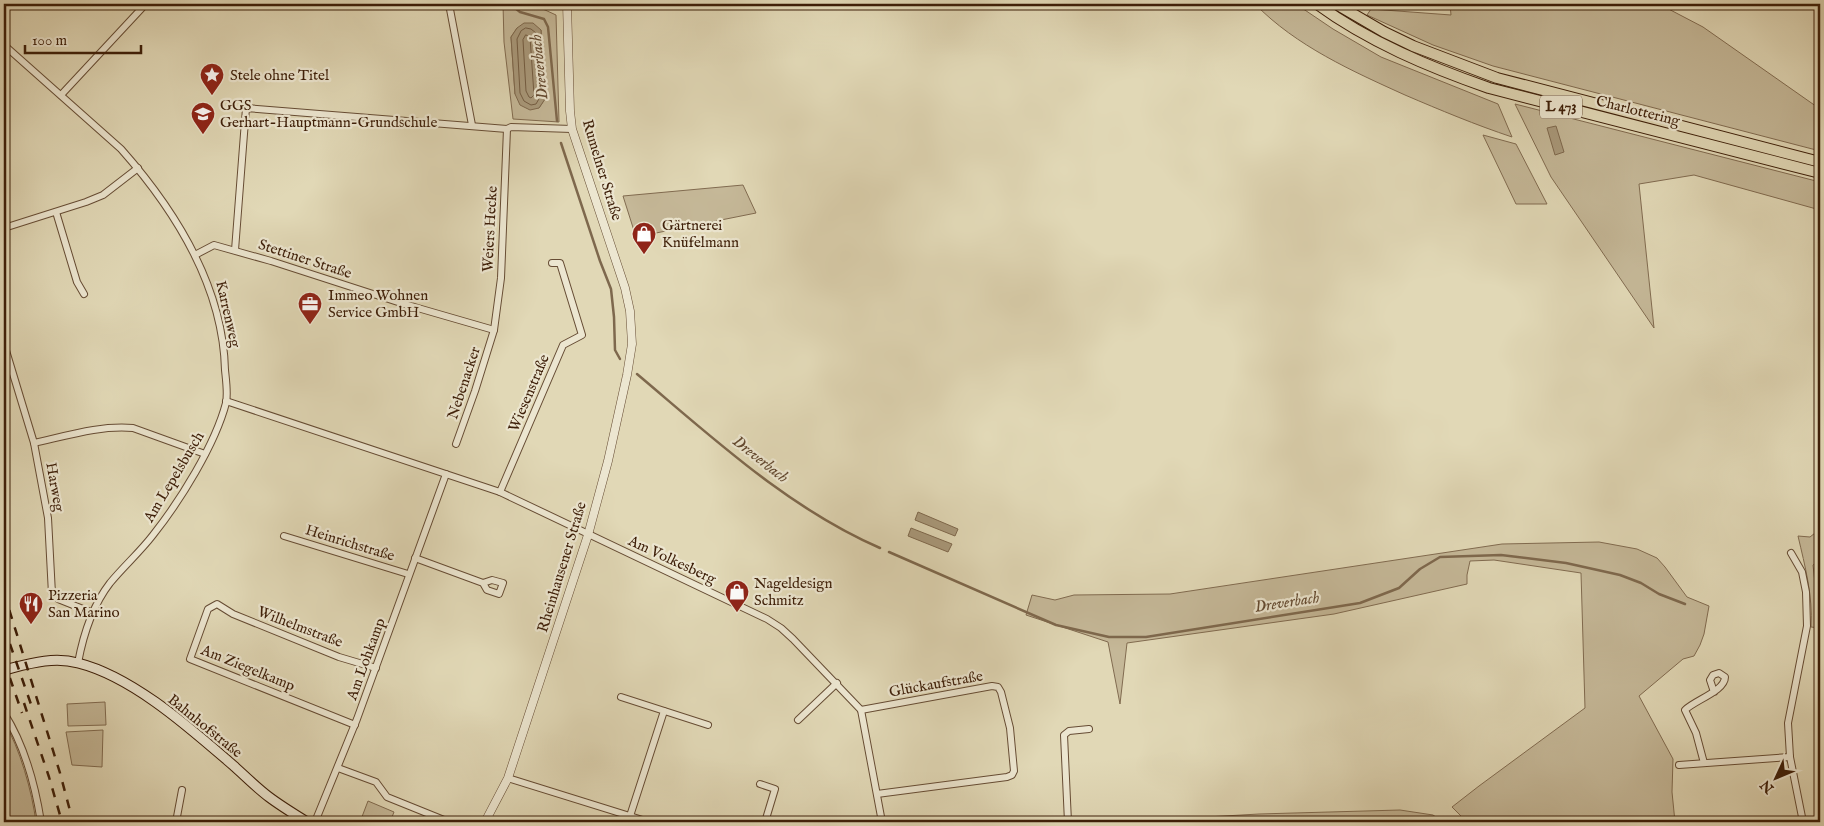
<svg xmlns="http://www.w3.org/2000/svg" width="1824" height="826" viewBox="0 0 1824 826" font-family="'IM FELL English',serif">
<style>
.green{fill:#c5b898;stroke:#816b50;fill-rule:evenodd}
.water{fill:#a9997b;stroke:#7e684d}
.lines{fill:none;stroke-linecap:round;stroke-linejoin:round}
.shore{stroke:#735c42;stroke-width:1}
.stream{stroke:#7e684d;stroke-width:2.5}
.minor-casing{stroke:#664c34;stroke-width:8}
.tertiary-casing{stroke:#664c34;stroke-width:9}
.secondary-casing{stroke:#3d1e08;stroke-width:11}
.trunk-casing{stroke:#3d1e08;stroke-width:12}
.minor{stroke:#ece6d0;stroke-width:6}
.tertiary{stroke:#ece6d0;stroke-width:8}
.secondary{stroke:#ece6d0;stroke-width:9}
.trunk{stroke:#e1d8b6;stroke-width:10}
.rail{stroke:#3d1e08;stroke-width:2.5;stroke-dasharray:9 9;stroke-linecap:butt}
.labels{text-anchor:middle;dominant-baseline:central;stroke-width:4.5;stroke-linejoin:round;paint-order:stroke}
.shield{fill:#ece6d0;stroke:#725a44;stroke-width:1}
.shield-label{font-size:14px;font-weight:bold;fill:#3d1e08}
.poi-label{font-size:15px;fill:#3d1e08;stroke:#ece6d0;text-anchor:start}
.street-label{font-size:15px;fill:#3d1e08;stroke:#ece6d0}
.water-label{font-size:16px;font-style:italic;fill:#634930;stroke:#ece6d0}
</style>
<rect width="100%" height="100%" fill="#e1d8b6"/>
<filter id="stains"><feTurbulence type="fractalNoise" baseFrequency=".004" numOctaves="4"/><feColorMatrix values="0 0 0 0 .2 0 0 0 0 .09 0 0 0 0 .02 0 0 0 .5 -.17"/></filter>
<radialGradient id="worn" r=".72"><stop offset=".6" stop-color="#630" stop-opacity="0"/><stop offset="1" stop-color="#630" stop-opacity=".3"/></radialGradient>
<g class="green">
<path d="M 503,4 L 532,4 L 556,15 L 559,122 L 513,119 L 504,42 ZM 517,28 L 541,30 L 545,99 L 539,108 L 515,94 L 511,37 Z"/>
<path d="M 1255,4 L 1296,4 L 1333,29 L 1381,57 L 1498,104 L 1512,137 C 1476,125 1440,110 1405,95 C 1352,71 1296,46 1255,4 Z"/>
<path d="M 1450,4 L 1659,4 L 1703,27 L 1820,109 L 1820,151 L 1493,66 L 1433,45 L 1367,15 L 1371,9 L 1451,15 Z"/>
<path d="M 1515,104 L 1820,182 L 1820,210 L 1694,175 L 1639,184 L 1654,328 L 1551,177 Z"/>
<path d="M 1483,135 L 1516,144 L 1547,204 L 1516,204 Z"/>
<path d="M 743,185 L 756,213 L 636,237 L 623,196 Z"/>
<path d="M 1820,529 L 1820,560 L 1813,565 L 1820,628 L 1811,627 C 1813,596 1805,566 1798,536 L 1810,537 Z"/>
<path d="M 1599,542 L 1637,549 L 1657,558 L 1665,567 L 1687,597 L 1709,606 L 1704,634 L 1700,645 L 1694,656 L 1683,659 L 1639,696 L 1673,759 L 1672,792 L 1675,822 L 1467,822 L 1452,807 L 1479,786 L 1585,708 L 1581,573 L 1494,560 L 1470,561 L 1467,575 L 1467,584 L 1334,614 L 1127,643 L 1120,704 L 1108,642 L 1026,615 L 1032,595 L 1055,600 L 1074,595 L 1170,594 L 1502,544 Z"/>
<path d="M 105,702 L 106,725 L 68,726 L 67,704 Z"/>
<path d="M 4,722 C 20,748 32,792 36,822 L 4,822 Z"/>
<path d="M 103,730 L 102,767 L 72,765 L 66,732 Z"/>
<path d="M 368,801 L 394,812 L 390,822 L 360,822 Z"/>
<path d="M 1400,810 L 1433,815 L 1443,822 L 1119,822 L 1259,814 Z"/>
</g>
<g class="water">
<path d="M 524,23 L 533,23 L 541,30 L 545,99 L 539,108 L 530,110 L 520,105 L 515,94 L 511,37 L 517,28 Z"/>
<path d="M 1556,126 L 1564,152 L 1555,155 L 1547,128 Z"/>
<path d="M 918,512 L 958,529 L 955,536 L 915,520 Z"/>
<path d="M 911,528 L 952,544 L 948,552 L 908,536 Z"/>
</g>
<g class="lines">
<g class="shore">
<path d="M 526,28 L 531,29 L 536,33 L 540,97 L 536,104 L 531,105 L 524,101 L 520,93 L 517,39 L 521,31 Z"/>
<path d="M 526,35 L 530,37 L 534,95 L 531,98 L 529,97 L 526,91 L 523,40 Z"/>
</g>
<g class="stream">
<path d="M 510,4 L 520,12 L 544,19 L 548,27 L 557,121"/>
<path d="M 561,143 L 600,261 L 611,289 L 614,317 L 615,350 L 620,359"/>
<path d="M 637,374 C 713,438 788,508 880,548"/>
<path d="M 889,552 L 1056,625 L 1109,637 L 1146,637 L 1360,603 L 1399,588 L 1420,569 L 1440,557 L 1501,555 L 1566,563 L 1620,575 L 1641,583 L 1659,594 L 1685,604"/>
</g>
<defs>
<g id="minor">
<path d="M 449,4 L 472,125"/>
<path d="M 4,45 L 121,149 C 175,210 223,286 225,370 C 226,380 228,393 226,403 C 215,445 180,501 153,535 C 140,552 124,566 110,583 C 93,605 83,636 78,663"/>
<path d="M 61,95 L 142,8 L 143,4"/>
<path d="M 56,212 L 77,282 L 84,294"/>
<path d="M 4,228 L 86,202 L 103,195 L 138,168"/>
<path d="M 235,250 L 246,108 L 507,129 L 511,127 L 572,129"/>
<path d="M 195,255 L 214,245 L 271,261 L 404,304 L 494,330"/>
<path d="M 4,344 L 34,443 L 48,518 L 52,594 L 58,599 L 93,613"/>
<path d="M 226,401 L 500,492 L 767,619 L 781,628 L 793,639 L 861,710 L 882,822"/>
<path d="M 34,443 C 66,436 100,425 133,428 L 205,454"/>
<path d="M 456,444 L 475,391 L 494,330 L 501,278 L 507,129"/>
<path d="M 500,492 L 563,345 L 582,335 L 560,263 L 552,263"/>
<path d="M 284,536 L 408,574"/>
<path d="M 1791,553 L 1802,572 L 1806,592 L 1807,626 L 1788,723 L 1790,757 L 1803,822"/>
<path d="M 415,558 L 483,583 L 487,590 L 499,594 L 503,583 L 492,580 L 483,583"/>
<path d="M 621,697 L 708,725"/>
<path d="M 861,710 L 992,686 L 998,687 L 1001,692 L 1010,728 L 1014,771 L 1012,775 L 1007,777 L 877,794"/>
<path d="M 4,713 C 25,746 35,784 41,822"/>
<path d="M 798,720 L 837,683"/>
<path d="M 355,725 L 190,659 L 208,609 L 217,604 L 233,614 L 339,657 L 376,668"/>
<path d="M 1704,763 L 1696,733 L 1685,710 C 1695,700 1725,691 1725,677 L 1719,673 L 1713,675 L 1710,680 L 1714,692"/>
<path d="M 1679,765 L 1790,757"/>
<path d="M 338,768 L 376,782 L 387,797 L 449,822"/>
<path d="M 508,778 L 649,822"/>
<path d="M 760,784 L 775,789 L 765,822"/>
<path d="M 630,816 L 664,711"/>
<path d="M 176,822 L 182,790"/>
<path d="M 315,822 L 357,719 L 446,474"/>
<path d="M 1068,822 L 1064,735 L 1069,731 L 1089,729"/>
</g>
<path id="tertiary" d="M 485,822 L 508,778 L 588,535 L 608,461 L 627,375 L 632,344 L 630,311 L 625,288 L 572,129 L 570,111 L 567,4"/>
<path id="secondary" d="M 4,670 C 28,664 53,656 78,663 C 134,677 192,730 235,767 C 246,777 257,788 269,797 C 281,806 294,814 307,822"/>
<g id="trunk">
<path d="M 1317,4 C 1369,42 1429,67 1489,88 L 1820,173"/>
<path d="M 1336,4 L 1384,32 L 1413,46 L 1497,78 L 1820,162"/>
</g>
</defs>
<use href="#minor" class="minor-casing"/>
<use href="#tertiary" class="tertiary-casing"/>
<use href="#secondary" class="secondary-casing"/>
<use href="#trunk" class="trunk-casing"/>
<use href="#minor" class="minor"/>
<use href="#tertiary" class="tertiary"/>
<use href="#secondary" class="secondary"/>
<use href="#trunk" class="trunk"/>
<g class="rail">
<path d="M 4,593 L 60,773 L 73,822"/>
<path d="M 4,627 L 33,710"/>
<path d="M 4,661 L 22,713"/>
<path d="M 24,703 L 49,777 L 62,822"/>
</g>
</g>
<defs>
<symbol id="sight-pin" viewBox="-11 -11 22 30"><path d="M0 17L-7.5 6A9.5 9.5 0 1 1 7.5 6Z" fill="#8f2418" stroke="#ece6d0"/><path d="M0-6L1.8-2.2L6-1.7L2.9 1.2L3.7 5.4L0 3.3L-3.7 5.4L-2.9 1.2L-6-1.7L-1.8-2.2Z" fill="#fff"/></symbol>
<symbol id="school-pin" viewBox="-11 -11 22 30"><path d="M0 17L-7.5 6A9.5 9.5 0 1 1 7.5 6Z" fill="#8f2418" stroke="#ece6d0"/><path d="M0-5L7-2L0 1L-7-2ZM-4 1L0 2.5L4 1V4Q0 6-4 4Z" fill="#fff"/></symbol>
<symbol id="shop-pin" viewBox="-11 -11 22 30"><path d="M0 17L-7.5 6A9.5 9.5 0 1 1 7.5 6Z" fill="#8f2418" stroke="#ece6d0"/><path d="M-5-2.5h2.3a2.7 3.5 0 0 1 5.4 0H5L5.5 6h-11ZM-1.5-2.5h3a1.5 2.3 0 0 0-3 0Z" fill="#fff"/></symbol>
<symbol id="office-pin" viewBox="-11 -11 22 30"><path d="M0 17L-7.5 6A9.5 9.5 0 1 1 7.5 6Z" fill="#8f2418" stroke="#ece6d0"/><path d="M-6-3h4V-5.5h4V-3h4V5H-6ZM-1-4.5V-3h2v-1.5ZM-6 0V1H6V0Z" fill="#fff"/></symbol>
<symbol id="restaurant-pin" viewBox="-11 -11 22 30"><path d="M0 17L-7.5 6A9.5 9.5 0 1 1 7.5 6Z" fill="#8f2418" stroke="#ece6d0"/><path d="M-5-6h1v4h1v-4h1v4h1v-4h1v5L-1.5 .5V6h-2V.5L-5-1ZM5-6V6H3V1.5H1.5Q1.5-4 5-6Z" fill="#fff"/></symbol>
</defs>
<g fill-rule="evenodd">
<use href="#sight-pin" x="198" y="61" width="28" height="38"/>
<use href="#school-pin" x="189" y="100" width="28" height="38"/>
<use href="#shop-pin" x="630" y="220" width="28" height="38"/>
<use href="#office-pin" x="296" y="290" width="28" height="38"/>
<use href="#shop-pin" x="723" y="578" width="28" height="38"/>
<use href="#restaurant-pin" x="17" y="590" width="28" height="38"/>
</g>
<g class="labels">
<rect class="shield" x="1540" y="95.5" width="42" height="23" rx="4"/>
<g class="shield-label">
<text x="1561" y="107">L 473</text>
</g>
<g class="poi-label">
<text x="230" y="75">Stele ohne Titel</text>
<text x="220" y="105">GGS<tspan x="220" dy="17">Gerhart-Hauptmann-Grundschule</tspan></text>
<text x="662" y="225">Gärtnerei<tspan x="662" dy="17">Knüfelmann</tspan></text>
<text x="328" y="295">Immeo Wohnen<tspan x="328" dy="17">Service GmbH</tspan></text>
<text x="754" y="583">Nageldesign<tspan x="754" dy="17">Schmitz</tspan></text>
<text x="48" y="595">Pizzeria<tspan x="48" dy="17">San Marino</tspan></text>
</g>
<g class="street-label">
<text transform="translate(1638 111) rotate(14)">Charlottering</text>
<text transform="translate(602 170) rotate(73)">Rumelner Straße</text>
<text transform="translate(490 229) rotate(-87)">Weiers Hecke</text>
<text transform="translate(305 259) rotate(18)">Stettiner Straße</text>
<text transform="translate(228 314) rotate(77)">Karrenweg</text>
<text transform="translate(464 383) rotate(-72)">Nebenacker</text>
<text transform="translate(529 393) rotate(-67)">Wiesenstraße</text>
<text transform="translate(174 477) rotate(-59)">Am Lepelsbusch</text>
<text transform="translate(55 487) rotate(80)">Harweg</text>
<text transform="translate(350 543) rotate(17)">Heinrichstraße</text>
<text transform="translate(672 560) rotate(25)">Am Volkesberg</text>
<text transform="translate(562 567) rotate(-73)">Rheinhausener Straße</text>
<text transform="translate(300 627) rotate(21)">Wilhelmstraße</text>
<text transform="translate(366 659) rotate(-70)">Am Lohkamp</text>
<text transform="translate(248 668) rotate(22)">Am Ziegelkamp</text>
<text transform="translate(936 684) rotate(-10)">Glückaufstraße</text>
<text transform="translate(205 726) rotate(39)">Bahnhofstraße</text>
</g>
<g class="water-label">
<text transform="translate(540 67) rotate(-96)">Dreverbach</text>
<text transform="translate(760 460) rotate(38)">Dreverbach</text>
<text transform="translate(1287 603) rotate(-9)">Dreverbach</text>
</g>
</g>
<rect width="1824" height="826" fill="none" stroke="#e1d8b6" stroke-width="20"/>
<rect x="5" y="5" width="1814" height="816" fill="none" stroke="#3d1e08" stroke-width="2.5"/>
<rect x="10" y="10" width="1804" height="806" fill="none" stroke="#3d1e08"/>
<g transform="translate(1776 778) rotate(226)" stroke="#ece6d0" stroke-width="4" paint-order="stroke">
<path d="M0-4L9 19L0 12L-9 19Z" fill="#3d1e08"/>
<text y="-8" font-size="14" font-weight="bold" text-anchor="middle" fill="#3d1e08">N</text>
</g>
<path d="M25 45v8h116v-8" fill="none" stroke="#3d1e08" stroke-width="2.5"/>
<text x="32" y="45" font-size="15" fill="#3d1e08" stroke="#ece6d0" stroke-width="4" paint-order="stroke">100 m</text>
<rect width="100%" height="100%" filter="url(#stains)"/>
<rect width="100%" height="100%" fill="url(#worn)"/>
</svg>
